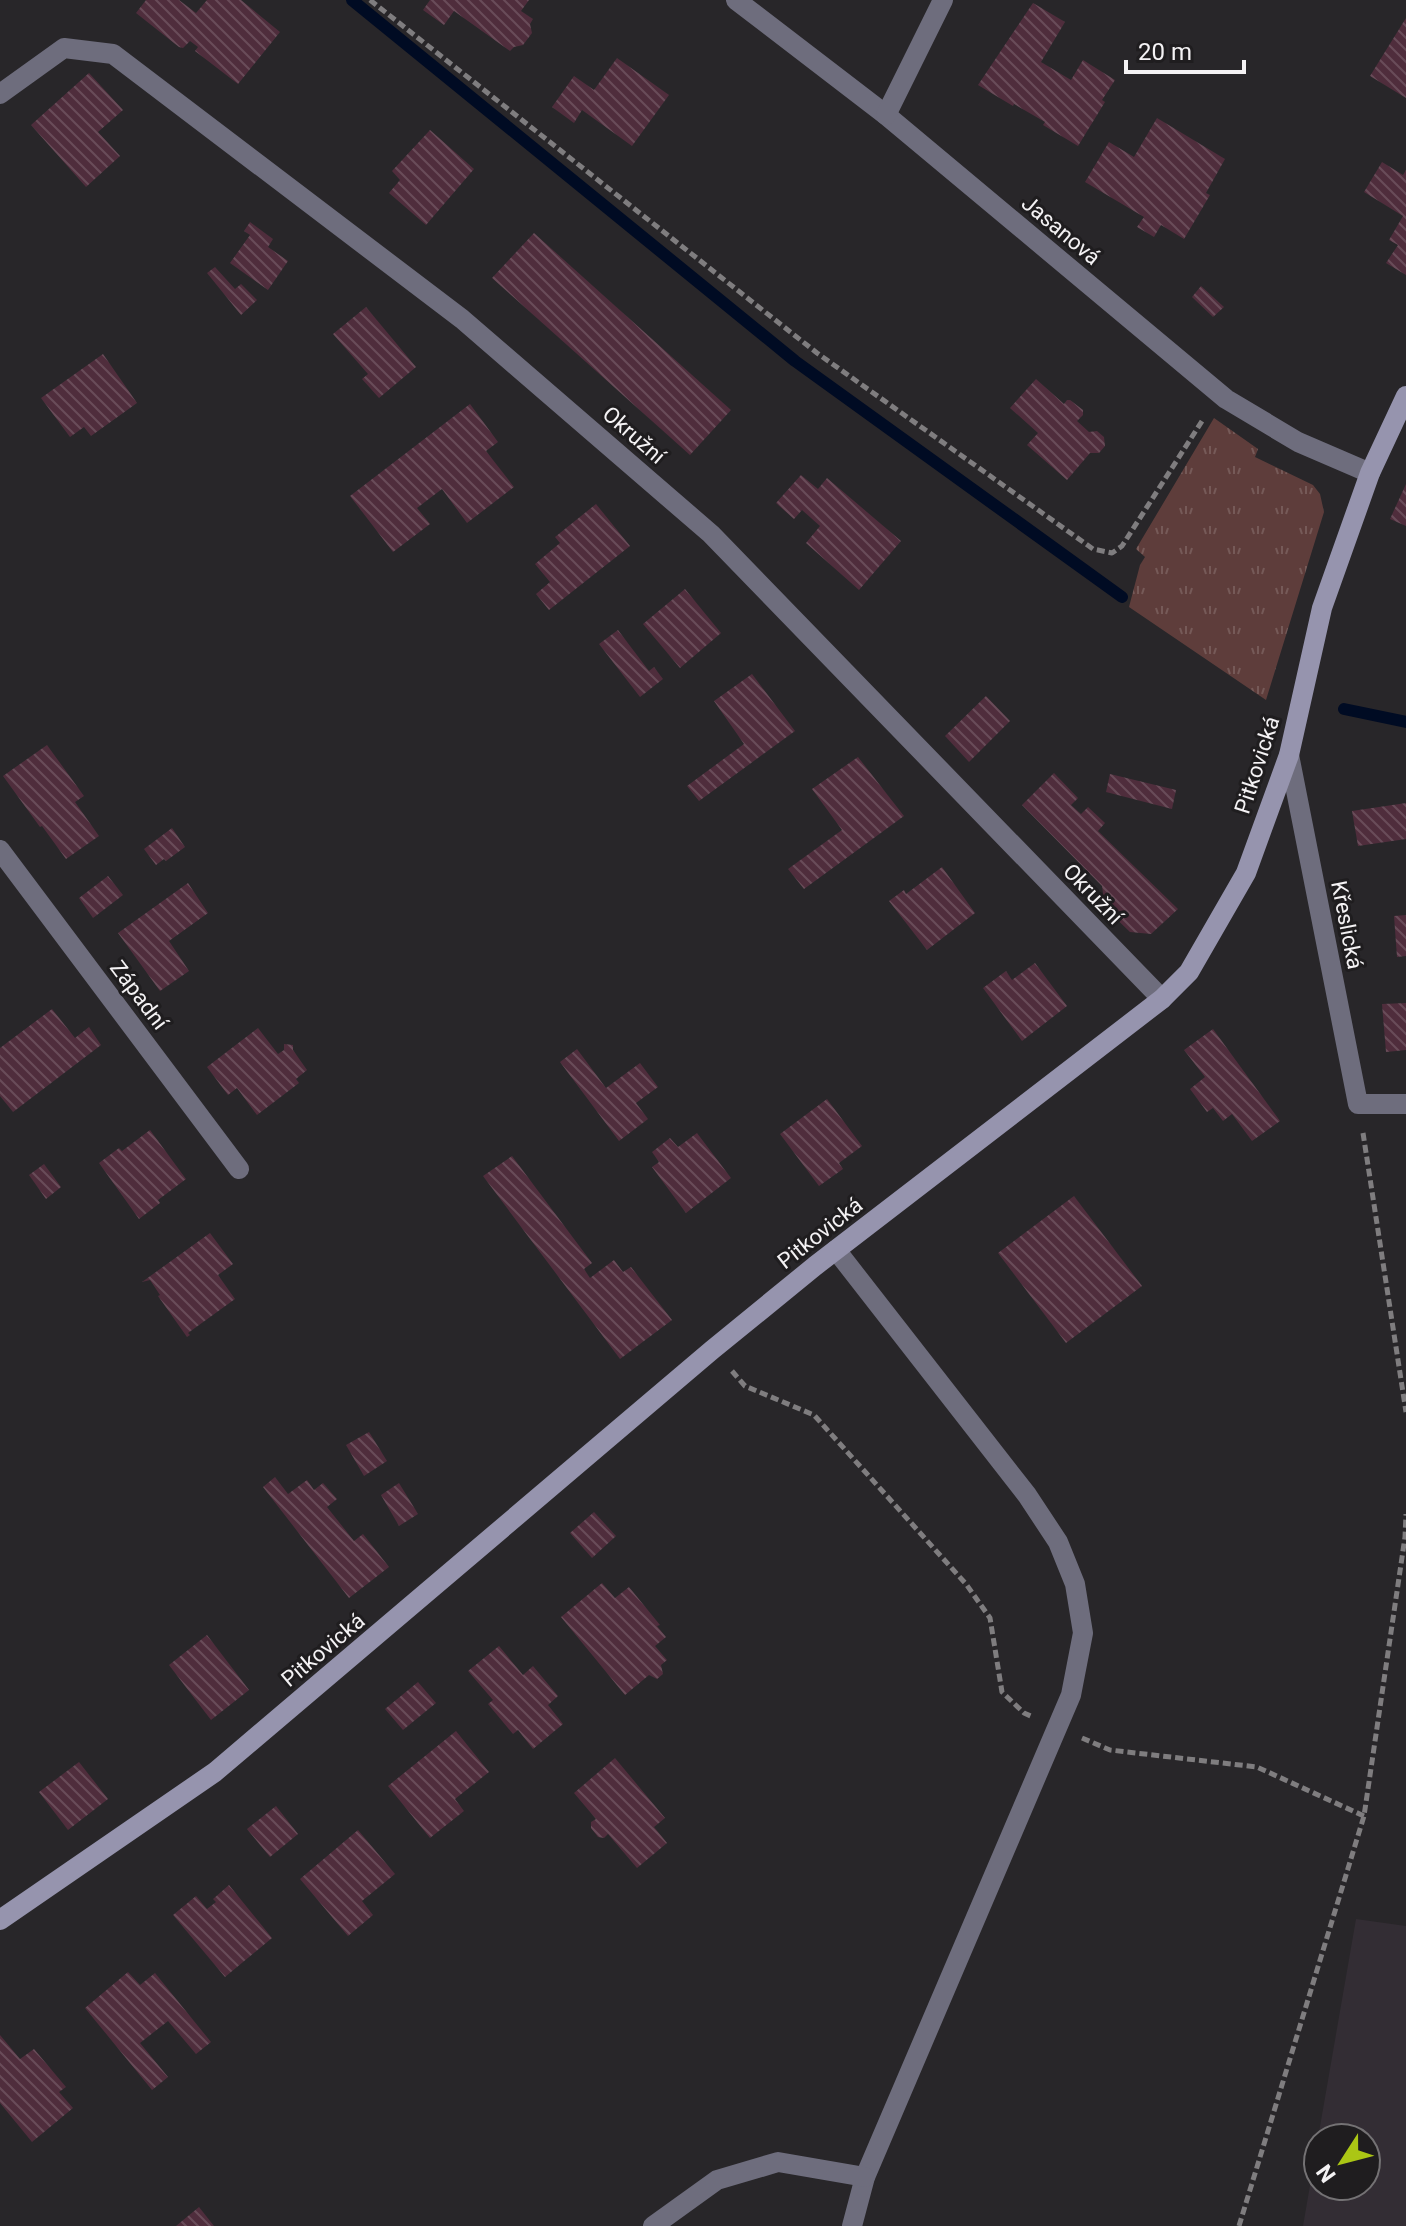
<svg xmlns="http://www.w3.org/2000/svg" width="1406" height="2226" viewBox="0 0 1406 2226" font-family="Roboto,sans-serif">
<style>
.built{fill:#332d34}
.park{fill:url(#park-tufts)}
.lines{fill:none;stroke-linecap:round;stroke-linejoin:round}
.stream{stroke:#000b23;stroke-width:12}
.building{fill:url(#building-back-hatch)}
.path{stroke:#7f7d7f;stroke-width:5;stroke-dasharray:8 4;stroke-linecap:butt}
.street{stroke:#6e6d7d;stroke-width:20}
.secondary{stroke:#9694ae;stroke-width:20}
.labels{text-anchor:middle;dominant-baseline:central;stroke-width:6;stroke-linejoin:round;paint-order:stroke}
.street-label{font-size:22px;fill:#f4f2f4;stroke:#1f1d1f}
</style>
<defs>
<pattern id="park-tufts" width="24" height="20" patternUnits="userSpaceOnUse" patternTransform="scale(2)"><rect width="24" height="20" fill="#5e3d3b"/><path d="M3 7l-1-3M5 7V3M7 7l1-3M15 17l-1-3M17 17v-4M19 17l1-3" fill="none" stroke="#765a58"/></pattern>
<pattern id="building-back-hatch" width="6" height="6" patternUnits="userSpaceOnUse" patternTransform="scale(2)"><rect width="6" height="6" fill="#4f2d3c"/><path d="M-1 5l2 2M0 0l6 6M5-1l2 2" fill="none" stroke="#694c59"/></pattern>
</defs>
<rect width="100%" height="100%" fill="#282629"/>
<path class="built" d="M 1356,1919 L 1406,1926 L 1406,2226 L 1303,2226 L 1318,2139 L 1318,2186 L 1366,2186 L 1366,2138 L 1318,2138 Z"/>
<path class="park" d="M 1214,418 L 1258,449 L 1255,457 L 1313,485 L 1320,494 L 1324,512 L 1266,700 L 1129,607 L 1140,565 L 1145,557 L 1136,549 Z"/>
<g class="lines">
<g class="stream">
<path d="M 352,0 L 795,361 L 1122,597"/>
<path d="M 1344,709 L 1406,722"/>
</g>
</g>
<g class="building">
<path d="M 146,0 L 179,0 L 196,13 L 207,0 L 241,0 L 280,32 L 238,84 L 195,51 L 198,47 L 190,41 L 183,48 L 179,47 L 136,13 Z"/>
<path d="M 430,0 L 529,0 L 521,11 L 533,19 L 530,24 L 532,33 L 523,45 L 514,47 L 510,51 L 454,11 L 444,25 L 423,10 Z"/>
<path d="M 1033,3 L 1065,22 L 1041,62 L 1071,80 L 1083,60 L 1115,80 L 1102,100 L 1105,102 L 1078,146 L 1043,125 L 1045,122 L 1014,104 L 1013,106 L 978,85 Z"/>
<path d="M 1406,18 L 1406,98 L 1370,76 Z"/>
<path d="M 617,58 L 669,95 L 632,146 L 582,110 L 574,123 L 552,107 L 574,76 L 594,90 Z"/>
<path d="M 89,73 L 123,110 L 98,132 L 120,156 L 86,187 L 31,125 Z"/>
<path d="M 1157,118 L 1225,159 L 1206,193 L 1210,195 L 1184,239 L 1161,225 L 1154,237 L 1137,227 L 1144,217 L 1085,182 L 1109,142 L 1134,157 Z"/>
<path d="M 430,130 L 474,169 L 426,225 L 389,193 L 400,180 L 392,171 Z"/>
<path d="M 1382,162 L 1403,175 L 1406,170 L 1406,275 L 1386,263 L 1398,245 L 1389,240 L 1403,216 L 1364,192 Z"/>
<path d="M 250,222 L 273,239 L 268,247 L 288,261 L 268,290 L 230,263 L 250,235 L 244,231 Z"/>
<path d="M 534,233 L 731,410 L 690,455 L 492,278 Z"/>
<path d="M 215,267 L 235,289 L 241,284 L 257,300 L 241,315 L 207,273 Z"/>
<path d="M 1201,286 L 1224,307 L 1213,317 L 1192,297 Z"/>
<path d="M 366,307 L 416,367 L 379,398 L 362,379 L 368,374 L 333,334 Z"/>
<path d="M 103,354 L 137,403 L 91,436 L 84,427 L 70,437 L 41,398 Z"/>
<path d="M 1036,379 L 1064,404 L 1067,400 L 1070,400 L 1083,410 L 1083,415 L 1077,421 L 1089,432 L 1097,431 L 1104,437 L 1105,446 L 1099,453 L 1090,453 L 1067,480 L 1027,445 L 1038,433 L 1010,408 Z"/>
<path d="M 470,404 L 498,442 L 486,451 L 514,487 L 467,523 L 442,489 L 417,508 L 430,524 L 393,552 L 350,496 Z"/>
<path d="M 801,475 L 818,489 L 827,478 L 901,541 L 859,590 L 806,543 L 820,526 L 802,510 L 794,519 L 776,503 Z"/>
<path d="M 1406,484 L 1406,526 L 1390,519 Z"/>
<path d="M 596,504 L 630,546 L 549,610 L 536,594 L 550,582 L 535,564 L 560,543 L 555,537 Z"/>
<path d="M 685,589 L 721,633 L 680,668 L 643,624 Z"/>
<path d="M 618,630 L 649,671 L 654,667 L 663,679 L 640,697 L 599,644 Z"/>
<path d="M 752,674 L 795,731 L 699,801 L 687,786 L 744,744 L 714,701 Z"/>
<path d="M 986,696 L 1010,721 L 969,762 L 945,736 Z"/>
<path d="M 47,745 L 84,796 L 75,802 L 99,836 L 66,859 L 42,826 L 40,827 L 3,776 Z"/>
<path d="M 858,757 L 904,816 L 804,889 L 788,869 L 842,830 L 812,789 Z"/>
<path d="M 1054,773 L 1078,798 L 1071,805 L 1081,814 L 1088,807 L 1105,823 L 1098,831 L 1178,909 L 1151,934 L 1130,932 L 1105,908 L 1102,886 L 1022,805 Z"/>
<path d="M 1110,774 L 1176,790 L 1172,809 L 1106,792 Z"/>
<path d="M 1406,803 L 1406,839 L 1358,846 L 1352,811 Z"/>
<path d="M 172,828 L 185,847 L 166,861 L 164,859 L 156,865 L 144,849 Z"/>
<path d="M 942,867 L 975,913 L 927,950 L 889,901 L 904,890 L 906,894 Z"/>
<path d="M 108,876 L 123,895 L 93,918 L 79,898 Z"/>
<path d="M 188,883 L 208,913 L 169,941 L 189,971 L 160,991 L 118,933 Z"/>
<path d="M 1406,915 L 1406,956 L 1397,957 L 1394,916 Z"/>
<path d="M 1035,963 L 1067,1006 L 1022,1041 L 983,988 L 1006,971 L 1012,980 Z"/>
<path d="M 1406,1003 L 1406,1050 L 1386,1052 L 1382,1004 Z"/>
<path d="M 52,1009 L 75,1038 L 89,1027 L 101,1045 L 13,1112 L 0,1096 L 0,1048 Z"/>
<path d="M 258,1028 L 278,1054 L 284,1050 L 284,1044 L 293,1045 L 293,1050 L 307,1070 L 296,1079 L 299,1083 L 257,1115 L 237,1088 L 228,1095 L 207,1067 Z"/>
<path d="M 1213,1029 L 1280,1121 L 1252,1141 L 1232,1114 L 1223,1121 L 1213,1108 L 1207,1112 L 1190,1089 L 1205,1077 L 1184,1050 Z"/>
<path d="M 577,1049 L 606,1088 L 640,1063 L 658,1087 L 636,1103 L 648,1119 L 619,1141 L 560,1062 Z"/>
<path d="M 827,1099 L 862,1146 L 839,1163 L 843,1169 L 819,1186 L 780,1134 Z"/>
<path d="M 150,1130 L 186,1179 L 158,1200 L 160,1203 L 139,1219 L 99,1163 L 119,1148 L 122,1151 Z"/>
<path d="M 697,1133 L 731,1178 L 686,1213 L 652,1167 L 659,1162 L 652,1152 L 670,1138 L 678,1147 Z"/>
<path d="M 512,1156 L 592,1263 L 584,1269 L 590,1278 L 614,1260 L 623,1272 L 631,1267 L 672,1320 L 620,1359 L 483,1176 Z"/>
<path d="M 44,1164 L 61,1187 L 46,1199 L 29,1175 Z"/>
<path d="M 1074,1196 L 1142,1286 L 1066,1343 L 998,1253 Z"/>
<path d="M 210,1233 L 233,1264 L 218,1275 L 235,1299 L 188,1333 L 190,1335 L 187,1337 L 158,1296 L 160,1295 L 150,1280 L 142,1282 Z"/>
<path d="M 369,1432 L 387,1461 L 364,1476 L 346,1445 Z"/>
<path d="M 275,1477 L 288,1494 L 307,1480 L 314,1490 L 323,1483 L 337,1499 L 327,1507 L 354,1541 L 363,1534 L 389,1567 L 349,1598 L 263,1487 Z"/>
<path d="M 399,1483 L 418,1514 L 399,1526 L 381,1495 Z"/>
<path d="M 594,1512 L 616,1536 L 592,1558 L 570,1533 Z"/>
<path d="M 602,1583 L 615,1598 L 629,1587 L 660,1625 L 657,1626 L 666,1637 L 655,1646 L 667,1660 L 661,1665 L 663,1674 L 657,1679 L 649,1675 L 625,1695 L 561,1617 Z"/>
<path d="M 207,1635 L 249,1690 L 211,1720 L 169,1665 Z"/>
<path d="M 499,1646 L 523,1675 L 533,1666 L 558,1696 L 548,1705 L 563,1724 L 533,1749 L 518,1730 L 513,1734 L 488,1704 L 493,1700 L 468,1671 Z"/>
<path d="M 418,1682 L 436,1703 L 403,1730 L 385,1709 Z"/>
<path d="M 456,1731 L 489,1772 L 455,1799 L 464,1811 L 430,1838 L 388,1786 Z"/>
<path d="M 615,1758 L 665,1818 L 654,1827 L 667,1843 L 637,1868 L 608,1834 L 604,1838 L 598,1837 L 591,1828 L 591,1822 L 596,1819 L 574,1793 Z"/>
<path d="M 79,1762 L 108,1799 L 68,1830 L 39,1792 Z"/>
<path d="M 276,1806 L 298,1834 L 270,1857 L 247,1829 Z"/>
<path d="M 358,1830 L 395,1874 L 362,1901 L 373,1915 L 348,1936 L 300,1879 Z"/>
<path d="M 229,1885 L 272,1938 L 225,1977 L 173,1915 L 196,1896 L 207,1909 L 216,1902 L 213,1899 Z"/>
<path d="M 128,1972 L 140,1985 L 155,1973 L 211,2042 L 196,2054 L 168,2021 L 140,2043 L 168,2077 L 152,2090 L 85,2008 Z"/>
<path d="M 0,2035 L 20,2059 L 34,2049 L 66,2087 L 59,2092 L 73,2108 L 32,2142 L 0,2103 Z"/>
<path d="M 199,2207 L 214,2226 L 176,2226 Z"/>
</g>
<g class="lines">
<g class="path">
<path d="M 370,0 L 817,353 L 1093,549 L 1112,553 L 1122,546 L 1204,418"/>
<path d="M 1363,1133 L 1406,1412"/>
<path d="M 732,1371 L 745,1386 L 814,1415 L 966,1584 L 990,1618 L 1002,1692 L 1024,1713 L 1033,1717"/>
<path d="M 1082,1738 L 1110,1750 L 1257,1767 L 1364,1816"/>
<path d="M 1239,2226 L 1364,1816 L 1405,1537 L 1406,1514"/>
</g>
<g class="street">
<path d="M 736,0 L 886,115 L 1226,399 L 1298,442 L 1370,473"/>
<path d="M 0,94 L 64,48 L 113,54 L 462,319 L 711,534 L 1162,999"/>
<path d="M 886,115 L 943,0"/>
<path d="M 1289,755 L 1358,1104 L 1406,1104"/>
<path d="M 0,850 L 239,1169"/>
<path d="M 836,1250 L 1027,1495 L 1058,1542 L 1075,1584 L 1083,1633 L 1071,1695 L 865,2177 L 852,2226"/>
<path d="M 653,2226 L 717,2180 L 778,2162 L 865,2177"/>
</g>
<path class="secondary" d="M 0,1920 L 215,1772 L 712,1350 L 815,1266 L 1162,999 L 1189,972 L 1246,873 L 1289,755 L 1322,608 L 1370,473 L 1406,396"/>
</g>
<g class="labels">
<g class="street-label">
<text transform="translate(1061 230) rotate(40)">Jasanová</text>
<text transform="translate(634 435) rotate(41)">Okružní</text>
<text transform="translate(1257 765) rotate(-72)">Pitkovická</text>
<text transform="translate(1093 894) rotate(46)">Okružní</text>
<text transform="translate(1347 925) rotate(79)">Křeslická</text>
<text transform="translate(139 995) rotate(53)">Západní</text>
<text transform="translate(820 1233) rotate(-38)">Pitkovická</text>
<text transform="translate(323 1650) rotate(-40)">Pitkovická</text>
</g>
</g>
<g transform="translate(1342 2162) rotate(234)"><circle r="38" fill="#1f1d1f" stroke="#747274" stroke-width="2"/>
<path d="M0-6L14 30L0 20L-14 30Z" fill="#abc615"/>
<text y="-12" font-size="22" font-weight="bold" text-anchor="middle" fill="#f4f2f4">N</text>
</g>
<path d="M1126 60v12h118v-12" fill="none" stroke="#f4f2f4" stroke-width="4"/>
<text x="1138" y="60" font-size="24" fill="#f4f2f4" stroke="#1f1d1f" stroke-width="6" paint-order="stroke">20 m</text>
</svg>
